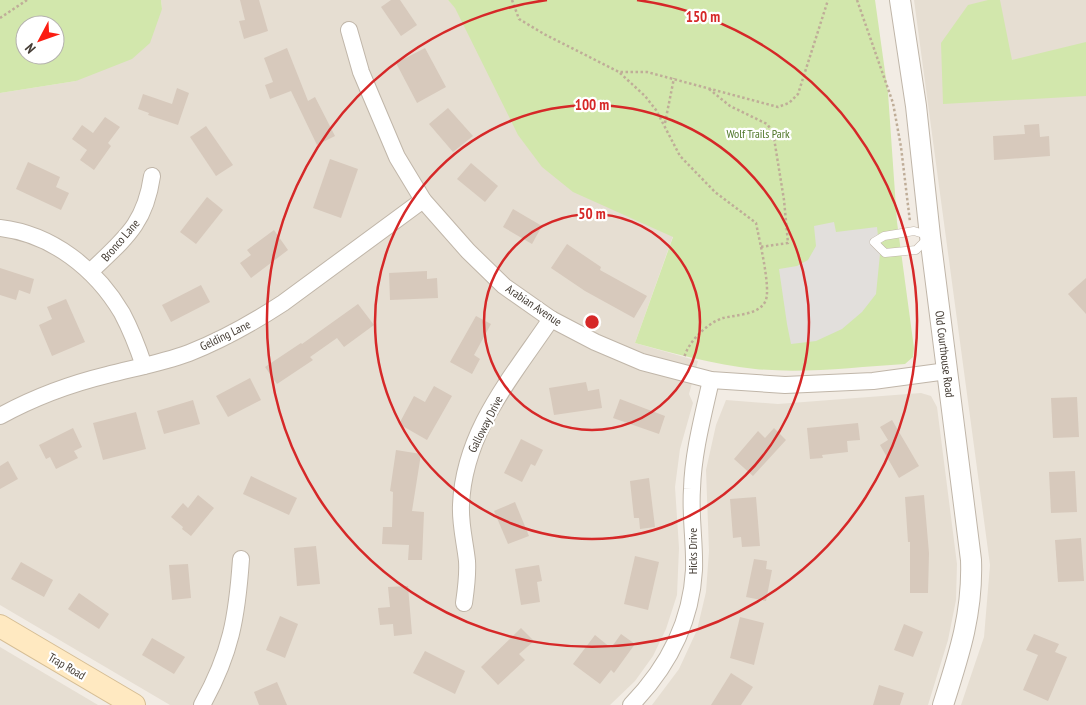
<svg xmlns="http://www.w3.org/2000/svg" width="1086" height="705" viewBox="0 0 1086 705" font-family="'PT Sans Narrow',sans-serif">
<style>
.residential{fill:#e6ded2}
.green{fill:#d2e7ac;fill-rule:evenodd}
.parking{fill:#e2dfdc}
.building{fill:#d7c9bc}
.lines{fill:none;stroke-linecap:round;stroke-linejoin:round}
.service-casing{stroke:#c0b6a9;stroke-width:9}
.minor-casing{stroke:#c0b6a9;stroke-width:18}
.tertiary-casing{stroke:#c0b6a9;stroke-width:22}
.secondary-casing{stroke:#d6be95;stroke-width:24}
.path{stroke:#bfad98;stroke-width:2.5;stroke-dasharray:2.5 2.5;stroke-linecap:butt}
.service{stroke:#fff;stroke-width:8}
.minor{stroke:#fff;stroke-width:16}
.tertiary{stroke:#fff;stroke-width:20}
.secondary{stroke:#ffe9c1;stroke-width:22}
.ring{fill:none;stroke:#d62828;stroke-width:2.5}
.labels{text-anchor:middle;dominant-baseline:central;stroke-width:4.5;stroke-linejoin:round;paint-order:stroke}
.park-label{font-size:12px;fill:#4d7527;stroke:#fff}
.street-label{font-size:12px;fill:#443c34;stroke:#fff}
.centre{fill:#d62828;stroke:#fff;stroke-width:2.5}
.ring-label{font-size:15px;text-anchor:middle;font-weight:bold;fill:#d62828;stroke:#fff;stroke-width:4.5;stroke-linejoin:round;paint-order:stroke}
</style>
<rect width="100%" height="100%" fill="#f2ece4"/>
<g class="residential">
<path d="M 161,0 L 448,0 L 673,236 L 635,343 L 698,361 L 689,394 L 693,403 L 680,449 L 675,487 L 679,548 L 677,595 L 666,629 L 653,656 L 635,681 L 610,705 L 170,705 L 0,605 L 0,93 L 76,81 L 162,9 Z"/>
<path d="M 914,0 L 1086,0 L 1086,705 L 961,705 L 984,637 L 990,565 Z"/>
<path d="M 921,393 L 931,396 L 937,407 L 957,564 L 956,600 L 948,640 L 928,705 L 652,705 L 679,669 L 697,630 L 706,592 L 709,551 L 706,470 L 716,425 L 726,400 L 778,404 Z"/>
<path d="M 0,647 L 98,705 L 0,705 Z"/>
</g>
<g class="green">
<path d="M 0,0 L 161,0 L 162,9 L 150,43 L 132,59 L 76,81 L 0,93 ZM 25,25 L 55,25 L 55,55 L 25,55 Z"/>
<path d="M 448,0 L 875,0 L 888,93 L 897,222 L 914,348 L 913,357 L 905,364 C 855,367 805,374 755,369 C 713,364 675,354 635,343 L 673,237 L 573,192 L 542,167 L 518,135 L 455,8 Z"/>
<path d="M 988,0 L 1000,0 L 1012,60 L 1086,42 L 1086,96 L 943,104 L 941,43 L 968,5 Z"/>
</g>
<path class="parking" d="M 834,222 L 836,232 L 877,227 L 880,254 L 876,294 L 862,312 L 842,329 L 816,341 L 791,344 L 787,324 L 779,269 L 797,266 L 808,260 L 816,246 L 814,226 Z"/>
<g class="building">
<path d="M 240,0 L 259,0 L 268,31 L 244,39 L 239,21 L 245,20 Z"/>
<path d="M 391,0 L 400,0 L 417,25 L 401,36 L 381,7 Z"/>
<path d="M 287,48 L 308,101 L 315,97 L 335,136 L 317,145 L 291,91 L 270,99 L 265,85 L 273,82 L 264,58 Z"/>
<path d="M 425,48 L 446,87 L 417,103 L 396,63 Z"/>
<path d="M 177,88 L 189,93 L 178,125 L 148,115 L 149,113 L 138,109 L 143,94 L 172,104 Z"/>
<path d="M 448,108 L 473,136 L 453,152 L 429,124 Z"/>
<path d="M 105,117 L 120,127 L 108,143 L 111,146 L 94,170 L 80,160 L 87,150 L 72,139 L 82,125 L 93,133 Z"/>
<path d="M 1039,124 L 1040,137 L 1049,136 L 1050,156 L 994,160 L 993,136 L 1025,134 L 1024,125 Z"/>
<path d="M 206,126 L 233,165 L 216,176 L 190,137 Z"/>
<path d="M 330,159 L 358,169 L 341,218 L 313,208 Z"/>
<path d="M 28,162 L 60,177 L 56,187 L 69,193 L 61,210 L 16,189 Z"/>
<path d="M 471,163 L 498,186 L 485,202 L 457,179 Z"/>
<path d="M 207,197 L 223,210 L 196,244 L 180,232 Z"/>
<path d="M 513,209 L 542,226 L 532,244 L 503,227 Z"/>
<path d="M 274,230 L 288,250 L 251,278 L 240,263 L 251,255 L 247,250 Z"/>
<path d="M 567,244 L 601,267 L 600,270 L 647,296 L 634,318 L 585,291 L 551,268 Z"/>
<path d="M 0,268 L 34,279 L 30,294 L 19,290 L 16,300 L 0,295 Z"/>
<path d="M 427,271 L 427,279 L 437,278 L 438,298 L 390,300 L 389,273 Z"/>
<path d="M 1086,278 L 1086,314 L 1068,294 Z"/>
<path d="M 201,285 L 210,302 L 171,322 L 162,305 Z"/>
<path d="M 66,299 L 85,342 L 52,356 L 39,325 L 52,319 L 47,307 Z"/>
<path d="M 358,304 L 374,325 L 344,347 L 337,338 L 310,357 L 313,360 L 277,384 L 265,367 L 301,343 L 302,344 Z"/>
<path d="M 476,316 L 491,324 L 474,355 L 480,359 L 472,374 L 450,362 Z"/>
<path d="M 250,378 L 261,400 L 228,417 L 216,396 Z"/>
<path d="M 586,382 L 588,391 L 599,389 L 602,408 L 554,415 L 549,388 Z"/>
<path d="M 434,386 L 452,396 L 427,440 L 399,424 L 414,396 L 425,402 Z"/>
<path d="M 1077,397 L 1079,437 L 1053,438 L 1051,398 Z"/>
<path d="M 620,399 L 665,416 L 659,434 L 613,418 Z"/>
<path d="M 193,400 L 200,424 L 164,434 L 157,411 Z"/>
<path d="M 136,412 L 146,449 L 103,460 L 93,423 Z"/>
<path d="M 892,420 L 919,466 L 899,478 L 880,445 L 888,440 L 880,427 Z"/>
<path d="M 858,423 L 860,440 L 847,441 L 848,452 L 822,455 L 823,458 L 810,459 L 807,428 Z"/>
<path d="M 73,428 L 82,447 L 74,451 L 78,458 L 56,469 L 50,457 L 46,459 L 39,445 Z"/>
<path d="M 774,428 L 786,440 L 753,476 L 734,459 L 758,431 L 765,438 Z"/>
<path d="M 521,439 L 543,450 L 535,466 L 531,464 L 522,482 L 504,473 Z"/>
<path d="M 396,450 L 421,454 L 412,511 L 424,512 L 422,560 L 408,560 L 409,545 L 382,544 L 383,527 L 392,527 L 393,492 L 390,491 Z"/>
<path d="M 8,461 L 18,479 L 0,489 L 0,466 Z"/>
<path d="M 1075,471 L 1077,512 L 1051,513 L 1049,472 Z"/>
<path d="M 251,476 L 297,498 L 289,515 L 243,494 Z"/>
<path d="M 649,478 L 655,527 L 640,529 L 639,518 L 634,518 L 630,481 Z"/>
<path d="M 198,495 L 214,508 L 191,536 L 182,529 L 183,527 L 171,517 L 183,503 L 188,508 Z"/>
<path d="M 924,495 L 929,553 L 928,593 L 910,593 L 910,542 L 908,542 L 905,497 Z"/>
<path d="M 756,497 L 760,546 L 742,547 L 741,537 L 733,538 L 730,499 Z"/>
<path d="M 515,502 L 529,536 L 508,544 L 494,511 Z"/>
<path d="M 1081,538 L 1084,581 L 1058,582 L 1055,540 Z"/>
<path d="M 316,546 L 320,584 L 297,586 L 294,548 Z"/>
<path d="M 635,556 L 659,562 L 648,610 L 624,604 Z"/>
<path d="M 754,559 L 767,561 L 766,569 L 772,570 L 766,601 L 746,597 Z"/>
<path d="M 21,562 L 53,580 L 44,597 L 11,579 Z"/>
<path d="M 188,564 L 191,598 L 172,600 L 169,565 Z"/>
<path d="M 539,565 L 542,581 L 537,582 L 540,602 L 521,605 L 515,569 Z"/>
<path d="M 408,586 L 412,634 L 394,636 L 393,624 L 380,625 L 378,608 L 390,607 L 388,587 Z"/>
<path d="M 79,593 L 109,614 L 99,629 L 68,609 Z"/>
<path d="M 280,616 L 298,624 L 285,658 L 266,650 Z"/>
<path d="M 740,617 L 764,623 L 754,665 L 730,658 Z"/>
<path d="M 904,624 L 923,632 L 913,657 L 894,650 Z"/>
<path d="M 521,628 L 534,641 L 519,654 L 525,660 L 498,685 L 481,667 Z"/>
<path d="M 621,634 L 635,644 L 614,673 L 611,670 L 600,684 L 573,664 L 595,635 L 611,648 Z"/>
<path d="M 1034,634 L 1059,644 L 1055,652 L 1067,657 L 1048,701 L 1023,690 L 1038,655 L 1026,650 Z"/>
<path d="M 152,638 L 185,657 L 174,674 L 142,655 Z"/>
<path d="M 425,651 L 465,671 L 455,694 L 413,673 Z"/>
<path d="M 731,673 L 753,687 L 741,705 L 711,705 Z"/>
<path d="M 277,682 L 287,705 L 259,705 L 254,692 Z"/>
<path d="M 879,685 L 904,693 L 900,705 L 873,705 Z"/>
</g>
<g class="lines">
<defs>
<path id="service" d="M 914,231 L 930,236 L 916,250 L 885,253 L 874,242 L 884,236 Z"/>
<g id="minor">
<path d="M 349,30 L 361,72 L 397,157 L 423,200 L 468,251 L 504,286 L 551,319 L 595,342 L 642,362 L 711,380 L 785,385 L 873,381 L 947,371"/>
<path d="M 0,228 C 52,234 96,269 122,313 C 131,330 138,348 144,366"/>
<path d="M 90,272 C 124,239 145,225 152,176"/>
<path d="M 0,416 C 33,398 70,384 107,375 C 134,368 162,363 189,353 C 222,340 254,322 283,303 L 423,200"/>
<path d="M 464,603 C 466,589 468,576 467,561 C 465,542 460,524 461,505 C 464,431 512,377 551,319"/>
<path d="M 202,705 C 231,653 237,617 241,559"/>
<path d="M 631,705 C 668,667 691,624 694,570 C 695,543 690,516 692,489 C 693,453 703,416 711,380"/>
</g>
<path id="tertiary" d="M 900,0 L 916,106 L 930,236 L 971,560 C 973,613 959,655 943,705"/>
<path id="secondary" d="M 0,626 L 134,705"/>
</defs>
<use href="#service" class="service-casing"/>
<use href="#minor" class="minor-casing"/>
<use href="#tertiary" class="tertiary-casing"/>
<use href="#secondary" class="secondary-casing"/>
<g class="path">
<path d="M 512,0 L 519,19 L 544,34 L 619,72 L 647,72 L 778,107 L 789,103 L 798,94 L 828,0"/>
<path d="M 857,0 L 893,103 L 901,147 L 910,222"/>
<path d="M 0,18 L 27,0"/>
<path d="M 620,73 L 645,96 L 656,110 L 680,156 L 715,192 L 756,223 C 759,239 772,291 765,302 C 758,315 735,315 723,318 C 707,323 688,342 684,358"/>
<path d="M 709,89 L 730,106 L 767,124 L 773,132 L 784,200 L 788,243 L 760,247"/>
<path d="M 665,123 L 674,78"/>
</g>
<use href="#service" class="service"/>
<use href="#minor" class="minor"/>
<use href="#tertiary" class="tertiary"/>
<use href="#secondary" class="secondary"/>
</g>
<g class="ring">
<circle cx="592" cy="322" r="108"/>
<circle cx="592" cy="322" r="217"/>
<path d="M637 0A325 325 0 1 1 547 0"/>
</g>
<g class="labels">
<g class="park-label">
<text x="758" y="133">Wolf Trails Park</text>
</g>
<g class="street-label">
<text transform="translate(120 240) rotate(-49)">Bronco Lane</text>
<text transform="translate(534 305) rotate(34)">Arabian Avenue</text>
<text transform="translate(225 335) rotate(-26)">Gelding Lane</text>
<text transform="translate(945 354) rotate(83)">Old Courthouse Road</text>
<text transform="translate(485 424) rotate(-63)">Galloway Drive</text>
<text transform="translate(692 551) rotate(-90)">Hicks Drive</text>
<text transform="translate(67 666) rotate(30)">Trap Road</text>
</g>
</g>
<circle cx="592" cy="322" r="8" class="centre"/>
<g class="ring-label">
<text x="703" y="22">150 m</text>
<text x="592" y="110">100 m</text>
<text x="592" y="219">50 m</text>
</g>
<g transform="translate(40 40) rotate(229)"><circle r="24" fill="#ffffff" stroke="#b4b1ae"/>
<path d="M0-4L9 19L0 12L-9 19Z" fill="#fb1d12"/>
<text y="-8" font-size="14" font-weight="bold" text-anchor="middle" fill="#443c34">N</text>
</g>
</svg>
